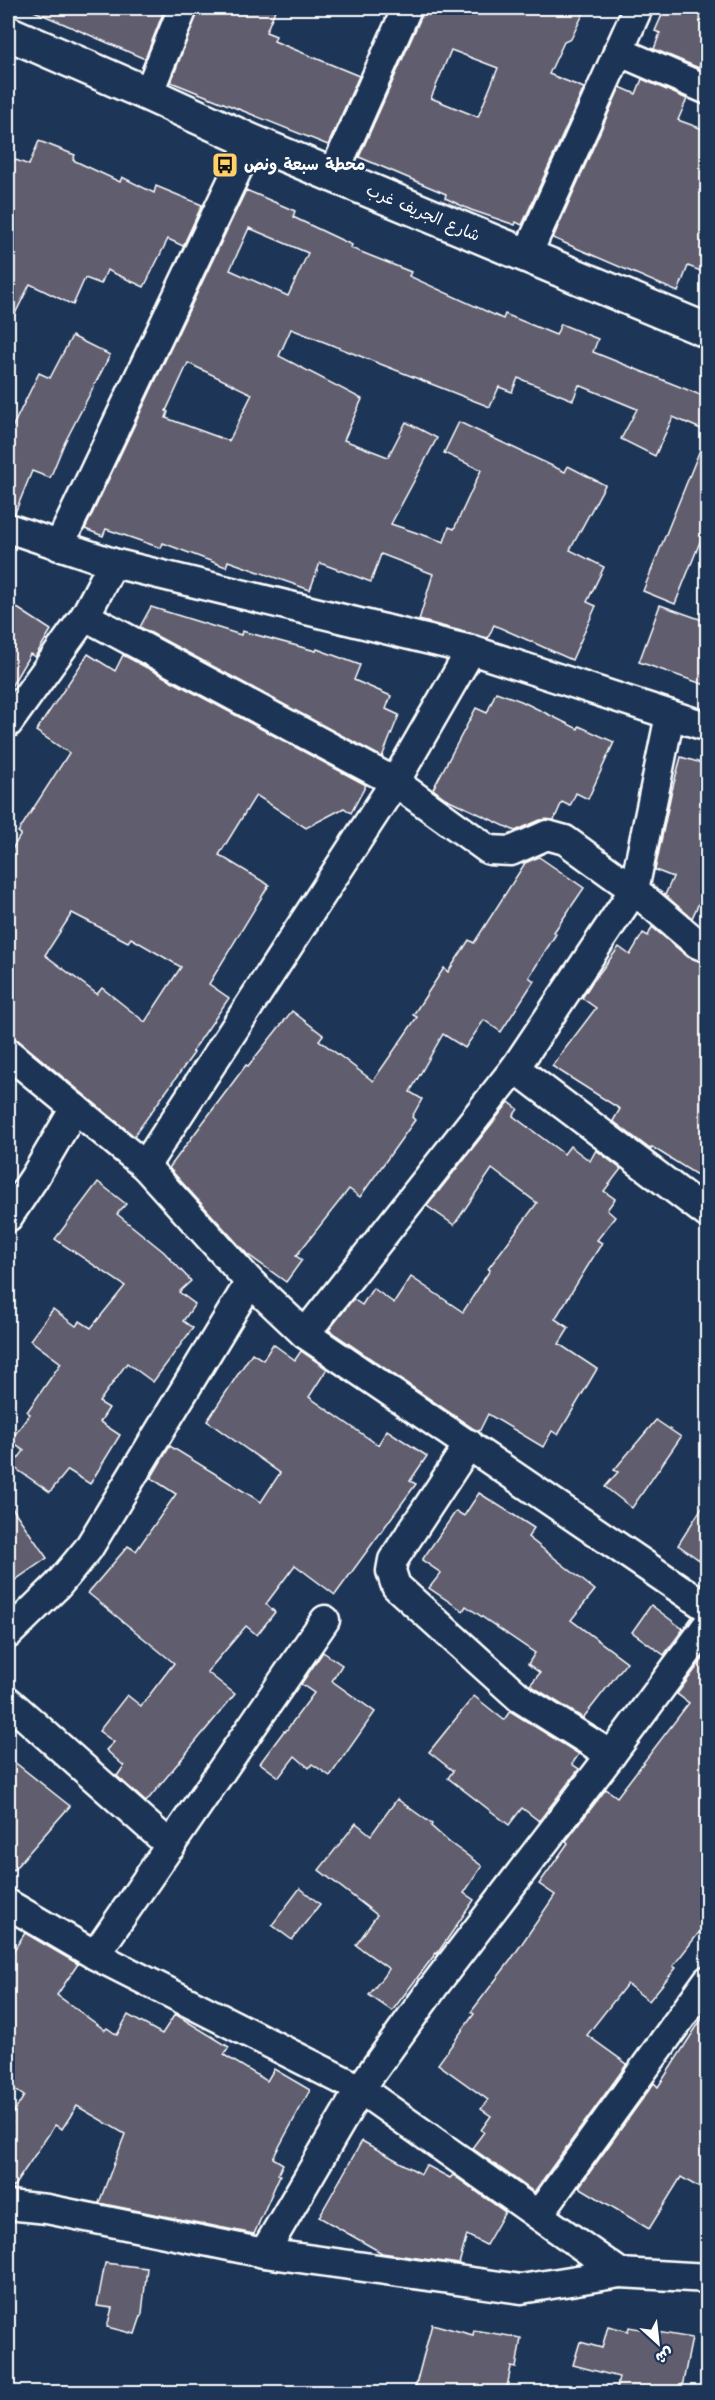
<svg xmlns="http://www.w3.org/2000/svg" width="715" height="2400" viewBox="0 0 715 2400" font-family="'Architects Daughter','Playpen Sans Arabic',sans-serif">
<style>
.building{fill:#615d6e;stroke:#fff;stroke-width:1.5;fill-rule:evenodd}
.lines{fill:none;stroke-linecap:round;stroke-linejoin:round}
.street-casing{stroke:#fff;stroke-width:33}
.secondary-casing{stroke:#fff;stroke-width:38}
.street{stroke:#1d3557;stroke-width:28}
.secondary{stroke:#1d3557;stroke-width:33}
.labels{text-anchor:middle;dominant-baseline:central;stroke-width:4.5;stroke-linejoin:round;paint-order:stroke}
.poi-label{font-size:16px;font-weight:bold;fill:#fff;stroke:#1d3557;text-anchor:start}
.street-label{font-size:16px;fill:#fff;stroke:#1d3557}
</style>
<rect width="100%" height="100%" fill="#1d3557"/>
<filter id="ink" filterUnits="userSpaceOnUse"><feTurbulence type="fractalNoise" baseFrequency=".0167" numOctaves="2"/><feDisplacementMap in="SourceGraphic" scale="12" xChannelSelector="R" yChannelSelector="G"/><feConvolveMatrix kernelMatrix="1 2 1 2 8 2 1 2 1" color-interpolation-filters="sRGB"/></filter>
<g filter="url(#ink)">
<g class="building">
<path d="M 27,8 L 165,8 L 145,59 Z"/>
<path d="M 199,8 L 276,8 L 266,32 L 276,36 L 274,41 L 359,76 L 328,145 L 171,82 Z"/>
<path d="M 423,8 L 586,8 L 571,39 L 564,42 L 549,74 L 584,88 L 522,225 L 516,222 L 515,225 L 471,210 L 445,198 L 446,194 L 359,157 L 422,15 ZM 451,50 L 498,68 L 478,117 L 431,98 Z"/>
<path d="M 665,8 L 708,8 L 708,68 L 700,65 L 699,68 L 654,49 L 660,33 L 655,31 Z"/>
<path d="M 642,79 L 687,99 L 678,120 L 708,131 L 708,274 L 688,266 L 678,292 L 553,238 L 620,87 L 636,94 Z"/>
<path d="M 39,141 L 75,155 L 73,160 L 120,182 L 122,177 L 154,193 L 156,186 L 202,205 L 183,246 L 168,239 L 144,287 L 107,270 L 101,284 L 85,278 L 73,305 L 30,284 L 8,328 L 8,157 L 29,165 Z"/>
<path d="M 246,190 L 295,211 L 293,217 L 352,245 L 351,248 L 411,272 L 409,276 L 503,319 L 505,314 L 556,335 L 561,324 L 598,339 L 593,352 L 708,398 L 708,432 L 673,417 L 655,456 L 621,439 L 637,409 L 579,385 L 573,400 L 518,378 L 512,392 L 499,387 L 490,407 L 291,329 L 279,356 L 362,399 L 344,440 L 388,457 L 406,422 L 437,438 L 391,524 L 444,542 L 449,527 L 454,529 L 481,470 L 444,453 L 459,422 L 565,472 L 568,466 L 605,485 L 570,550 L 604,567 L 587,602 L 596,606 L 572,660 L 494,625 L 488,638 L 419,620 L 433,574 L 381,554 L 371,582 L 320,563 L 310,590 L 228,561 L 226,567 L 163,543 L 161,548 L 106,529 L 103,536 L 85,529 ZM 249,228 L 308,253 L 288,296 L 230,270 ZM 188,363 L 252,394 L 229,441 L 166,418 L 168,412 L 166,411 Z"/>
<path d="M 72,336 L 110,355 L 64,444 L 50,478 L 32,471 L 15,513 L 8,512 L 8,436 L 39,373 L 50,378 Z"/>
<path d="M 706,435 L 708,522 L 675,604 L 643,591 Z"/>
<path d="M 8,602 L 51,630 L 35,657 L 30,654 L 8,692 Z"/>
<path d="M 660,605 L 708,622 L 708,686 L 639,662 Z"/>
<path d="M 151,607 L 241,635 L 242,631 L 316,651 L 317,649 L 360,665 L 354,680 L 391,696 L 386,709 L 399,715 L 382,757 L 140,627 Z"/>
<path d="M 88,654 L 115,671 L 123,655 L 366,785 L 351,813 L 344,808 L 306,828 L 256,795 L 219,855 L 269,885 L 209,984 L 229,998 L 192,1052 L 194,1053 L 134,1136 L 18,1040 L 8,1037 L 8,856 L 21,834 L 18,832 L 69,753 L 36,731 ZM 72,913 L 128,942 L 131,938 L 181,967 L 145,1022 L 102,988 L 97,994 L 45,955 Z"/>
<path d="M 496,692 L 521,701 L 578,729 L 579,726 L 614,742 L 588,799 L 576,793 L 570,806 L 562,802 L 554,820 L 540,820 L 515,831 L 445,798 L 433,789 L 476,708 L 487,713 Z"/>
<path d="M 681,757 L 708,765 L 708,883 L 692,918 L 665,895 L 673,877 L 655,870 L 671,794 Z"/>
<path d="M 539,857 L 584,888 L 554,932 L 556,934 L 529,977 L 534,981 L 501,1032 L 484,1020 L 465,1048 L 443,1034 L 410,1092 L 422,1099 L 412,1117 L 415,1120 L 360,1197 L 349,1189 L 296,1256 L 302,1260 L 286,1282 L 247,1254 L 169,1168 L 246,1065 L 248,1066 L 292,1011 L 323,1035 L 319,1040 L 373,1081 L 417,1017 L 413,1015 L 444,968 L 448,972 L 469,940 L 474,943 L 525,863 Z"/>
<path d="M 652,927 L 688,957 L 708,964 L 708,1182 L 652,1147 L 650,1149 L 613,1121 L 620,1109 L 552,1066 L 596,1008 L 582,998 L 591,984 L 619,947 L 630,955 L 643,933 L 648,936 Z"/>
<path d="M 509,1102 L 518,1109 L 513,1116 L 564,1154 L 570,1146 L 590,1161 L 596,1150 L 621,1169 L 604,1191 L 615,1199 L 607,1210 L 615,1217 L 597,1240 L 602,1243 L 555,1319 L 569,1328 L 559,1344 L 597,1369 L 558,1435 L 552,1431 L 543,1447 L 488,1414 L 479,1432 L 474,1429 L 329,1330 L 353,1299 L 362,1305 L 373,1288 L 394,1303 L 411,1277 L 463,1312 L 490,1270 L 488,1269 L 537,1203 L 492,1169 L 454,1225 L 427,1206 Z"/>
<path d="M 98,1182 L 126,1204 L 117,1214 L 164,1252 L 191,1281 L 179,1292 L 195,1304 L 183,1321 L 193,1328 L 153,1382 L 127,1363 L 99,1402 L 109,1408 L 100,1422 L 120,1435 L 90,1484 L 68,1470 L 50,1492 L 12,1466 L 24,1451 L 10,1441 L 30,1414 L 27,1412 L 61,1363 L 30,1340 L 53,1309 L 76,1326 L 80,1321 L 91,1328 L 125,1286 L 55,1239 Z"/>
<path d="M 273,1344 L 295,1360 L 301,1351 L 327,1369 L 309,1397 L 378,1445 L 387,1430 L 427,1456 L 410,1481 L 416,1484 L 335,1595 L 295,1565 L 266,1604 L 275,1612 L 257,1635 L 246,1626 L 207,1672 L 235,1694 L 146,1802 L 117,1776 L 124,1766 L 106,1750 L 114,1742 L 99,1731 L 127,1695 L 141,1706 L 174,1663 L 88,1593 L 128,1546 L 136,1551 L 176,1494 L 151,1478 L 170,1446 L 261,1502 L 280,1473 L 207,1421 L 252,1353 L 263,1360 Z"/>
<path d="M 656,1420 L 681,1437 L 632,1508 L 605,1487 L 618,1472 L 614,1470 Z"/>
<path d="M 479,1493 L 534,1528 L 528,1537 L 595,1590 L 571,1620 L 627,1662 L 583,1718 L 530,1685 L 540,1673 L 528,1664 L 535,1653 L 466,1606 L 463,1611 L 429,1588 L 441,1573 L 422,1560 L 456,1511 L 464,1516 Z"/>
<path d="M 708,1498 L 708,1566 L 678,1545 Z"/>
<path d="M 8,1502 L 47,1558 L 8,1585 Z"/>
<path d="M 651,1605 L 683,1629 L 692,1617 L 664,1655 L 632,1632 Z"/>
<path d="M 323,1652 L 342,1665 L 332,1681 L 375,1712 L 330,1776 L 312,1764 L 309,1768 L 295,1756 L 279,1777 L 260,1763 L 284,1731 L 285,1732 L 314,1693 L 301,1684 Z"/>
<path d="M 708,1652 L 708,1921 L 673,1966 L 676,1968 L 649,2001 L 627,1984 L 587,2035 L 627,2064 L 534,2192 L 472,2148 L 484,2132 L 481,2130 L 491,2116 L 481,2109 L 488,2100 L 438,2064 L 474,2014 L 471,2012 L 510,1961 L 555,1895 L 539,1884 L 568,1843 L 566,1841 L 606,1789 L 617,1797 L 689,1703 L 677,1694 Z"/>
<path d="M 474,1696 L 504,1720 L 510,1711 L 579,1754 L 572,1764 L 579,1769 L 539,1821 L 522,1808 L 509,1825 L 448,1778 L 453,1771 L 429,1752 Z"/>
<path d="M 8,1757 L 70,1806 L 8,1876 Z"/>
<path d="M 397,1799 L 432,1824 L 431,1826 L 450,1843 L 482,1866 L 464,1893 L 474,1900 L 437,1954 L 436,1953 L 392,2011 L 369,1995 L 389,1969 L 356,1945 L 377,1915 L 319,1870 L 356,1823 L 371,1835 Z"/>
<path d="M 300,1888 L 320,1904 L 292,1940 L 272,1925 Z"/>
<path d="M 25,1933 L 78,1964 L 57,1995 L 105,2030 L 107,2028 L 117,2035 L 128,2015 L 162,2034 L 175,2014 L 229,2047 L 224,2055 L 267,2081 L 274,2069 L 310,2090 L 273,2158 L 283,2164 L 278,2174 L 280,2175 L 254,2234 L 99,2203 L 125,2134 L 77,2106 L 62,2129 L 55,2125 L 12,2189 L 8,2189 L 8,2130 L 12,2122 L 9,2120 L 24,2096 L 8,2085 L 8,1959 Z"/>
<path d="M 708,2009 L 708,2193 L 681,2177 L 649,2229 L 579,2187 L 654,2083 L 658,2087 Z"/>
<path d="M 362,2141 L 421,2174 L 426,2165 L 450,2178 L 453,2175 L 505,2212 L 486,2245 L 467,2235 L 459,2264 L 382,2253 L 319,2217 Z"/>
<path d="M 105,2263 L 147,2268 L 142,2313 L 135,2334 L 107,2327 L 112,2308 L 97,2306 Z"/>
<path d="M 432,2324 L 473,2335 L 474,2330 L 521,2338 L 516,2368 L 511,2367 L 506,2392 L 414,2392 Z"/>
<path d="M 608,2326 L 628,2331 L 629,2327 L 692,2338 L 681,2392 L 616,2392 L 619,2377 L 573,2365 L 580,2342 L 602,2348 Z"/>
</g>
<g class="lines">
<defs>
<g id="street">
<path d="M 618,51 L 708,90"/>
<path d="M 148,94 L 183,8"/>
<path d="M 333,175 L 407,8"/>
<path d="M 526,257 L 638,8"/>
<path d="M 8,528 L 113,563 L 471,650 L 708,727"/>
<path d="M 59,546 L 251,141"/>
<path d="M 85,616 L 395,782 L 489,850 L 511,851 L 547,835 L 565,840 L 634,890 L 698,944 L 708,948"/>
<path d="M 8,723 L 85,616 L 113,563"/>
<path d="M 8,1053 L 145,1166 L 250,1282 L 305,1334 L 708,1608"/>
<path d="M 515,1068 L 708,1214"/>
<path d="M 145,1166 L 395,782 L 471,650"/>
<path d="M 8,1217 L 34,1178 L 75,1108"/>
<path d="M 305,1334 L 515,1068 L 634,890 L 670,715"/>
<path d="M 469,1444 L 393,1560 L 391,1571 L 396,1586 L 520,1698 L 611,1755"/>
<path d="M 8,1634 L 58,1585 L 88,1549 L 250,1282"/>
<path d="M 8,1701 L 171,1846"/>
<path d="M 8,1904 L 95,1955 L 360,2089 L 620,2273 L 708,2278"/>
<path d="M 95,1955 L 325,1620"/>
<path d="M 8,2205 L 47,2209 L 264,2253 L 521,2289 L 620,2273"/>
<path d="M 539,2214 L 708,1980"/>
<path d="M 264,2253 L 360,2089 L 434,1986 L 611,1755 L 708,1624"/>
</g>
<path id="secondary" d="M 8,33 L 148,94 L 251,141 L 708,331"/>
</defs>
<use href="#street" class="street-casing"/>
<use href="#secondary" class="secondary-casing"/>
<use href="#street" class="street"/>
<use href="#secondary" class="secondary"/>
</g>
</g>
<defs>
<symbol id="bus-square" viewBox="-11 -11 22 22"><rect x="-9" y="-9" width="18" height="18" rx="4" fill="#ffd166" stroke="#1d3557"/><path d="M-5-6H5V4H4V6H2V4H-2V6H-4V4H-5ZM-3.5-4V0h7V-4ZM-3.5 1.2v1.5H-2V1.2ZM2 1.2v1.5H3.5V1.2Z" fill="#111"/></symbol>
</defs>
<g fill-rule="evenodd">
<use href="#bus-square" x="210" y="150" width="30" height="30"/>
</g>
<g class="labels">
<g class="poi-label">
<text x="244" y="165">محطة سبعة ونص</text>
</g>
<g class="street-label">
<text transform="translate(423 213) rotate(23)">شارع الجريف غرب</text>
</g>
</g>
<rect width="715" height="2400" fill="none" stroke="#1d3557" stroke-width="30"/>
<rect x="15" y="15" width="685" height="2370" fill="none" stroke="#fff" stroke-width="2" filter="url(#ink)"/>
<g transform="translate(658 2343) rotate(153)" stroke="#1d3557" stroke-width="4.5" paint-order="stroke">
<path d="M0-4.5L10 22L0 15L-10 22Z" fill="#ffffff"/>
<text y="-9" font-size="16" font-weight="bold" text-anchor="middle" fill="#ffffff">ش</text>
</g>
</svg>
